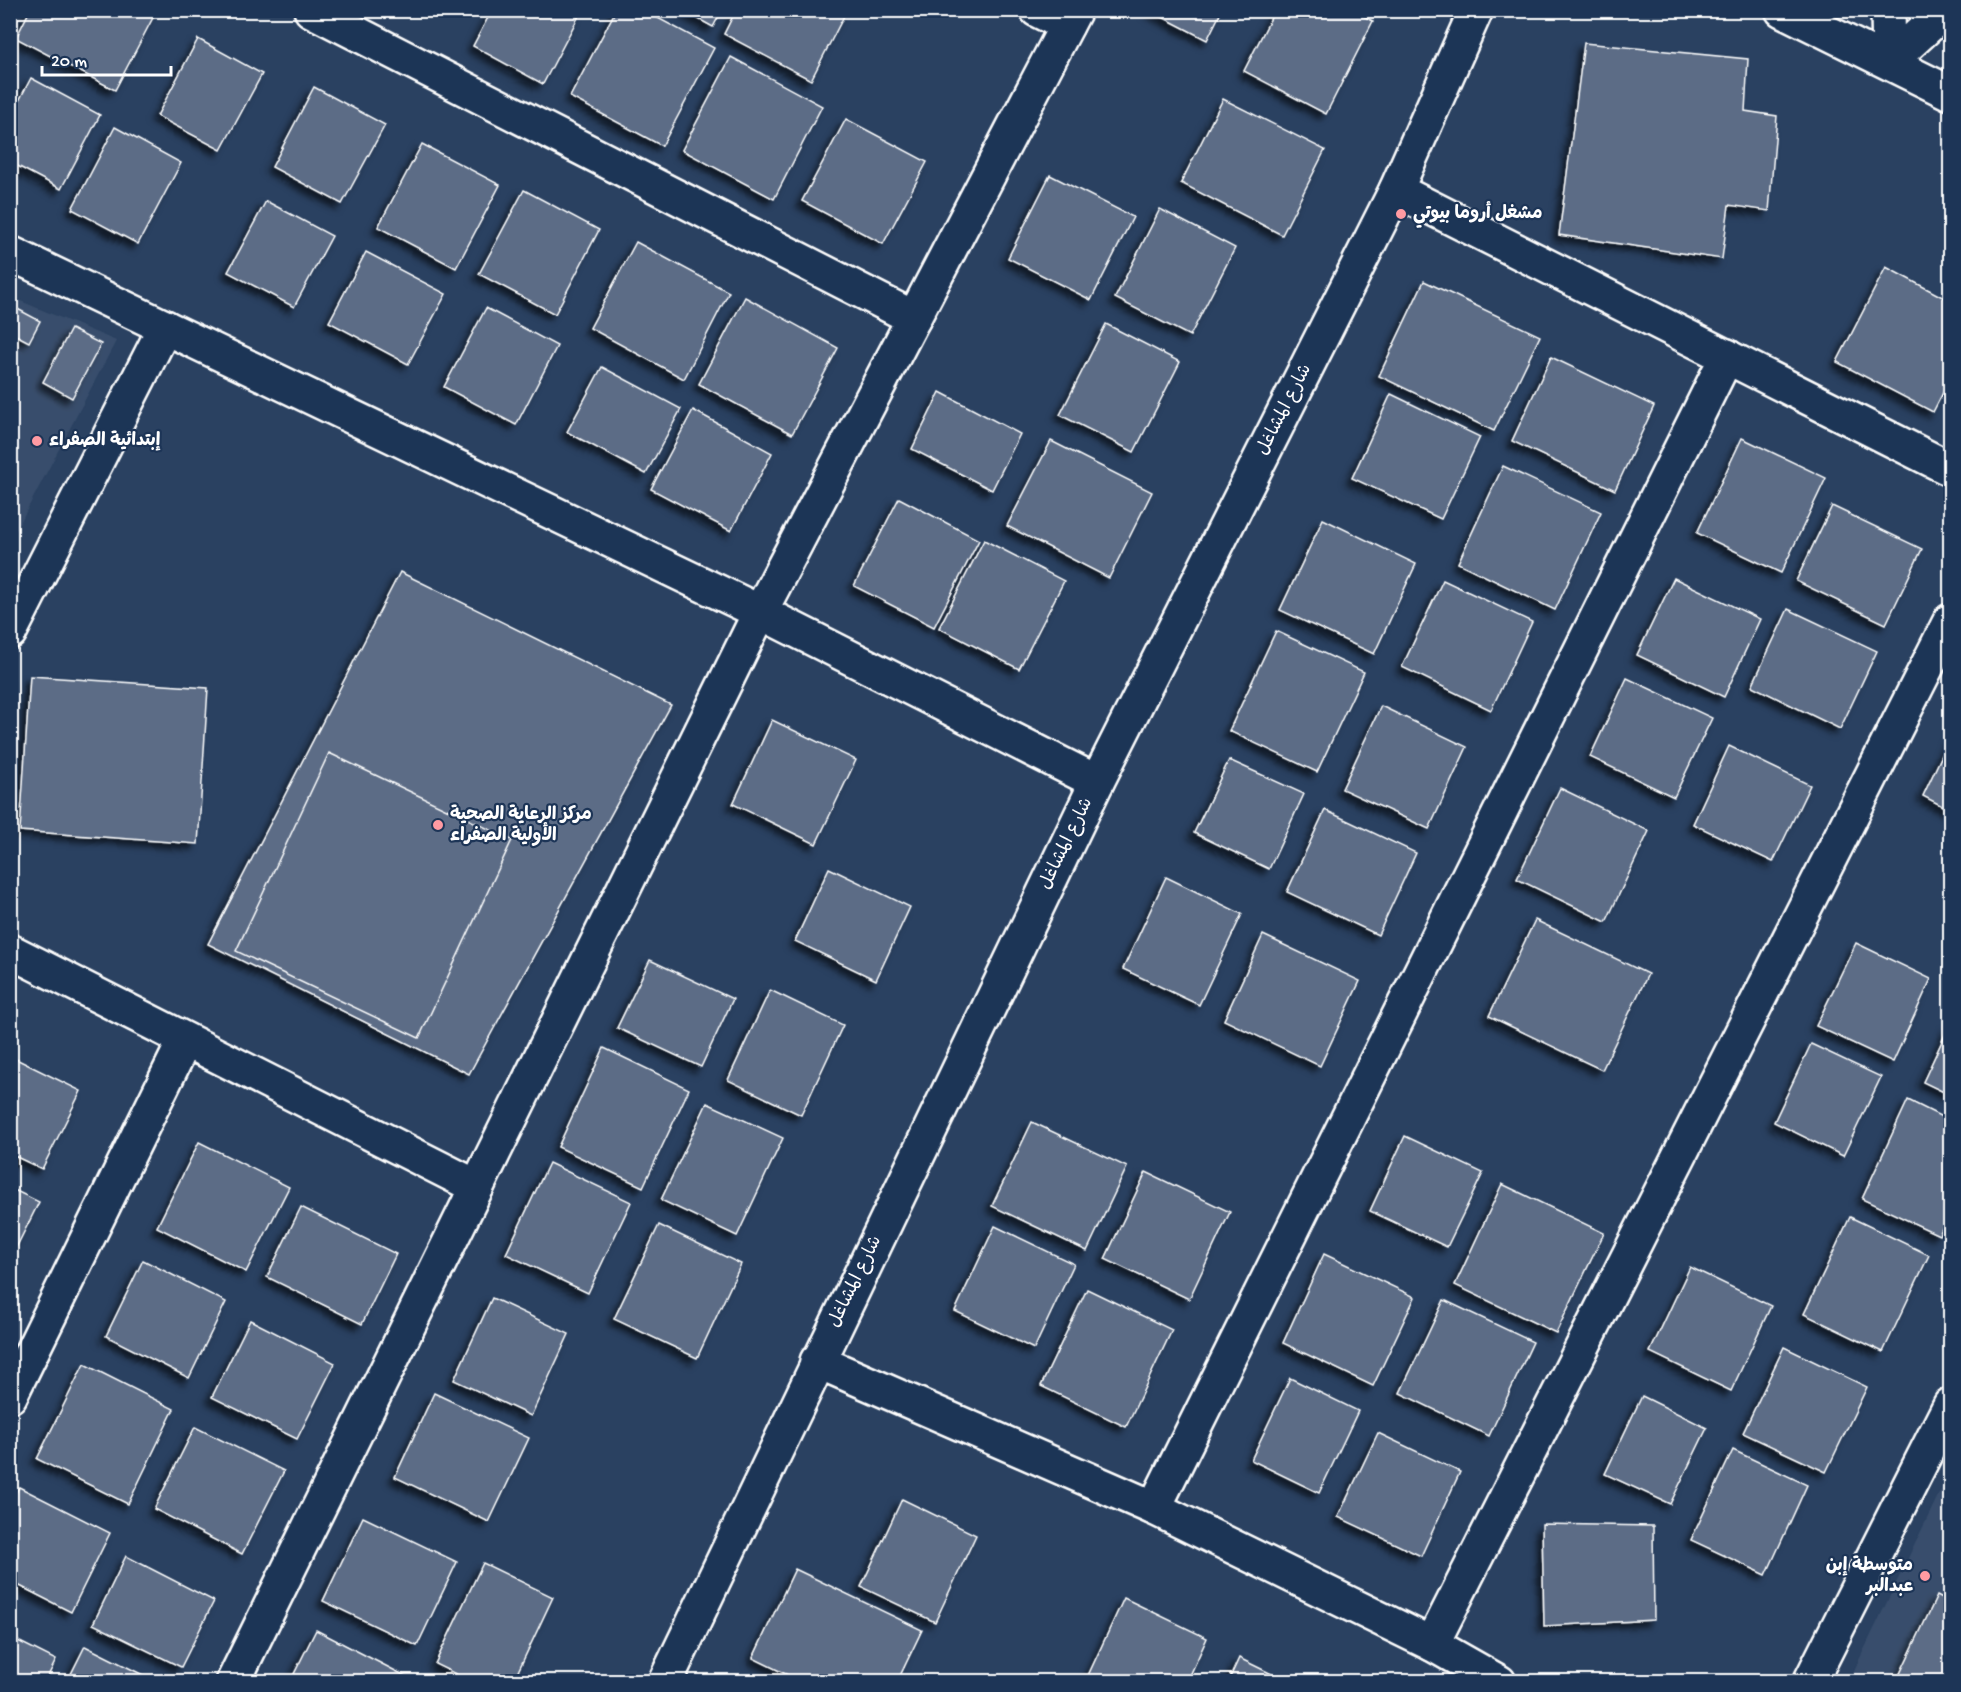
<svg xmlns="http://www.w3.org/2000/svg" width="1961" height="1692" viewBox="0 0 1961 1692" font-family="'Gochi Hand','Playpen Sans Arabic',sans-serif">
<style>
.built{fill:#394e6c}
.building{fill:#5b6c86;stroke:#fff;stroke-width:1.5;filter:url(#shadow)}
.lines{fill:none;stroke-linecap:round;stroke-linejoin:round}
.minor-casing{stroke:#fff;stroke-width:38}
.tertiary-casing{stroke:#fff;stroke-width:38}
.secondary-casing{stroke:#fff;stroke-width:38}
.minor{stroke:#1d3557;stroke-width:33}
.tertiary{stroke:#1d3557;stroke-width:33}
.secondary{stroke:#1d3557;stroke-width:33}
.poi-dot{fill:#ff9aa2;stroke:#1d3557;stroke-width:2}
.labels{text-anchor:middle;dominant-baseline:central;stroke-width:4.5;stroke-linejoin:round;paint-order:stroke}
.poi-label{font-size:18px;font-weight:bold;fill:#fff;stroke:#1d3557;text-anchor:start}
.street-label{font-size:18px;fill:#fff;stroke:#1d3557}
</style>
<defs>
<filter id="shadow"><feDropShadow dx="-5.5" dy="5.5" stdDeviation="3" flood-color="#0009"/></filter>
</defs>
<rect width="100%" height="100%" fill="#2a4161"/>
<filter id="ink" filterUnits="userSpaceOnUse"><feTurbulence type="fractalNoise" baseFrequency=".0167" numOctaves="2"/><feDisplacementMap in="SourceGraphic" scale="12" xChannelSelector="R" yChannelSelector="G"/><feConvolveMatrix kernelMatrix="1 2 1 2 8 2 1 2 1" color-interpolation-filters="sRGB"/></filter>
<g filter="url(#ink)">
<g class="built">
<path d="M 11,297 L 116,341 L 11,540 Z"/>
<path d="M 1950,1471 L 1950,1681 L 1849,1681 Z"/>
</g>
<g class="building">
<path d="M 30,10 L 157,10 L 115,90 L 16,38 Z"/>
<path d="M 492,10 L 582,10 L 543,84 L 473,46 Z"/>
<path d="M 616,10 L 643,10 L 714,48 L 662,146 L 570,97 Z"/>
<path d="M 682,10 L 722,10 L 713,27 Z"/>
<path d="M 736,10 L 847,10 L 811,80 L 724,34 Z"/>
<path d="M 1149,10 L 1222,10 L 1207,40 Z"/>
<path d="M 1275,10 L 1352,10 L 1373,21 L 1326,114 L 1244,71 Z"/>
<path d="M 198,39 L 262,74 L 221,150 L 157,116 Z"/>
<path d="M 1584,43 L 1748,59 L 1745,111 L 1777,116 L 1769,211 L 1729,205 L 1722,259 L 1559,235 Z"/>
<path d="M 731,57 L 822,106 L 774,199 L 682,150 Z"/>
<path d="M 31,78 L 100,115 L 61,189 L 10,162 L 10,118 Z"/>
<path d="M 314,87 L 385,125 L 342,204 L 272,167 Z"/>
<path d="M 1223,99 L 1325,150 L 1282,235 L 1181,183 Z"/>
<path d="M 846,119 L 927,162 L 883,244 L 802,201 Z"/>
<path d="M 115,127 L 181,163 L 138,244 L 72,209 Z"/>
<path d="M 422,144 L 500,185 L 456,268 L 378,227 Z"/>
<path d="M 1050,175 L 1133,217 L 1091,300 L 1008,258 Z"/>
<path d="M 524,190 L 599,230 L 555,314 L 479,274 Z"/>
<path d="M 266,201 L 332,236 L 294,307 L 228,272 Z"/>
<path d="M 1160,209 L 1235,248 L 1190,336 L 1115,298 Z"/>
<path d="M 636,242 L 729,292 L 684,379 L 590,328 Z"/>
<path d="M 366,252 L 446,294 L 408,364 L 329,322 Z"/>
<path d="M 1886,267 L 1950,301 L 1950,379 L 1933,412 L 1837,362 Z"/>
<path d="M 1424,281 L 1540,336 L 1494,431 L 1379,376 Z"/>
<path d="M 745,297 L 838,348 L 792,434 L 699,384 Z"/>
<path d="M 10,305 L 40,321 L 29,342 L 10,332 Z"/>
<path d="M 486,308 L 557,346 L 516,425 L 444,387 Z"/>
<path d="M 1106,324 L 1180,362 L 1134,452 L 1060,415 Z"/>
<path d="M 71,329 L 101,344 L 72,398 L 43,382 Z"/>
<path d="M 1551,357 L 1654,406 L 1615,490 L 1512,441 Z"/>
<path d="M 602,367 L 681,409 L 646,474 L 567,432 Z"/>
<path d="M 940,392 L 1020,434 L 992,490 L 912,449 Z"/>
<path d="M 1391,394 L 1480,437 L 1441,519 L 1352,478 Z"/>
<path d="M 693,410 L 772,453 L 731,531 L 651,489 Z"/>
<path d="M 1742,438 L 1826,478 L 1781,573 L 1697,533 Z"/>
<path d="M 1051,441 L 1152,492 L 1109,578 L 1007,526 Z"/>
<path d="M 1503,466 L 1601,512 L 1555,610 L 1458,563 Z"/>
<path d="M 899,498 L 979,540 L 934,627 L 854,586 Z"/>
<path d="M 1832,506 L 1922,549 L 1886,624 L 1796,581 Z"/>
<path d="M 1323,519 L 1416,564 L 1374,654 L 1280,610 Z"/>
<path d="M 984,540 L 1064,581 L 1019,669 L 939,628 Z"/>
<path d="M 400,572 L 671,705 L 469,1074 L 208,944 Z"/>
<path d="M 1674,578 L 1760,619 L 1724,697 L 1637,655 Z"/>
<path d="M 1443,580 L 1532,622 L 1491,710 L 1402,667 Z"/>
<path d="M 1788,609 L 1877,651 L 1840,729 L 1752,686 Z"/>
<path d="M 1276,631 L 1364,672 L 1317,772 L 1229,731 Z"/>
<path d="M 30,676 L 208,688 L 198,844 L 20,831 Z"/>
<path d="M 1627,678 L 1712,718 L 1674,797 L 1590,757 Z"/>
<path d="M 1381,706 L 1467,747 L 1429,829 L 1342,789 Z"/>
<path d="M 772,720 L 856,760 L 816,844 L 733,804 Z"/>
<path d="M 1950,738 L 1950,810 L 1923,796 Z"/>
<path d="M 1729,746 L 1810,785 L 1773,862 L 1693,824 Z"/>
<path d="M 329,753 L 512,840 L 419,1038 L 236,951 Z"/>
<path d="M 1229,760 L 1304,794 L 1269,869 L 1194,833 Z"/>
<path d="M 1560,788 L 1649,831 L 1606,922 L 1517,879 Z"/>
<path d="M 1325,810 L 1416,853 L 1378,935 L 1287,892 Z"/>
<path d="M 829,868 L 910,907 L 876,980 L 795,941 Z"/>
<path d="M 1166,877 L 1242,914 L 1199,1005 L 1123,969 Z"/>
<path d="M 1535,920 L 1648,974 L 1602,1070 L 1489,1016 Z"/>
<path d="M 1263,935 L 1360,981 L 1320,1066 L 1224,1020 Z"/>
<path d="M 1856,943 L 1931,979 L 1893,1062 L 1816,1026 Z"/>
<path d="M 650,960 L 733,999 L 701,1067 L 617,1028 Z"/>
<path d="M 770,990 L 843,1025 L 801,1115 L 728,1080 Z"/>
<path d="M 1950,1024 L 1950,1095 L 1923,1082 Z"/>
<path d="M 1811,1044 L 1881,1077 L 1843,1156 L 1774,1122 Z"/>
<path d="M 604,1048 L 689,1089 L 643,1187 L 558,1147 Z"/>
<path d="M 10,1056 L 81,1091 L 42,1169 L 10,1154 Z"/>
<path d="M 1908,1100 L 1950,1121 L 1950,1211 L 1939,1235 L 1862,1199 Z"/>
<path d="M 707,1103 L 783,1138 L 737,1236 L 661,1200 Z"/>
<path d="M 1032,1122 L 1127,1167 L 1087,1251 L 992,1206 Z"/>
<path d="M 1405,1136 L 1483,1173 L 1447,1247 L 1370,1211 Z"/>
<path d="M 199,1142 L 289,1187 L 246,1272 L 157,1227 Z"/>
<path d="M 549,1163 L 631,1202 L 588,1293 L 506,1254 Z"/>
<path d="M 1146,1172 L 1230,1212 L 1189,1299 L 1105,1259 Z"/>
<path d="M 1502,1184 L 1604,1233 L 1556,1333 L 1455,1285 Z"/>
<path d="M 10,1188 L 39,1202 L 10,1260 Z"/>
<path d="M 301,1207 L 396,1254 L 362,1324 L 267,1277 Z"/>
<path d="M 1850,1217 L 1929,1255 L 1883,1352 L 1804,1314 Z"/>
<path d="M 659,1225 L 741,1264 L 697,1358 L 614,1319 Z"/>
<path d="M 995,1226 L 1074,1264 L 1034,1349 L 955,1311 Z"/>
<path d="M 1324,1254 L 1415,1297 L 1373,1386 L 1283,1343 Z"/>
<path d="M 143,1260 L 226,1302 L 189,1378 L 106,1336 Z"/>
<path d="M 1690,1267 L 1771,1306 L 1731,1391 L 1650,1352 Z"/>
<path d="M 1087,1289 L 1172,1330 L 1126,1427 L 1041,1386 Z"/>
<path d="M 492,1298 L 569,1334 L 531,1416 L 454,1380 Z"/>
<path d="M 1444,1300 L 1533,1342 L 1489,1436 L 1400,1393 Z"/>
<path d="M 250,1320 L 335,1363 L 297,1439 L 212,1397 Z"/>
<path d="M 1784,1347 L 1867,1387 L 1826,1472 L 1743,1433 Z"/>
<path d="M 84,1364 L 174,1409 L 128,1504 L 37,1459 Z"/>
<path d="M 1290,1378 L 1358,1411 L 1319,1493 L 1251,1460 Z"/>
<path d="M 434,1393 L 529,1438 L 489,1522 L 395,1477 Z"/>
<path d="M 1642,1396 L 1707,1428 L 1670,1504 L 1605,1474 Z"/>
<path d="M 195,1427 L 284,1471 L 242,1554 L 154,1509 Z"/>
<path d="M 1378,1433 L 1460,1472 L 1421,1556 L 1338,1517 Z"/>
<path d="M 1733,1450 L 1807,1485 L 1766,1575 L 1691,1540 Z"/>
<path d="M 19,1487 L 110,1533 L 71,1612 L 10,1581 L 10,1505 Z"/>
<path d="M 902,1499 L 976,1535 L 935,1622 L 861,1587 Z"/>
<path d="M 363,1517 L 457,1562 L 417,1646 L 323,1601 Z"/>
<path d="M 1542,1524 L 1653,1526 L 1654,1620 L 1544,1626 Z"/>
<path d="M 126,1556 L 214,1601 L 181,1667 L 93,1624 Z"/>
<path d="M 483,1563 L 553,1597 L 513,1682 L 472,1682 L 435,1664 Z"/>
<path d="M 795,1569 L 922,1630 L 897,1682 L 802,1682 L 753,1658 Z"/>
<path d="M 1937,1596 L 1950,1603 L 1950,1682 L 1896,1682 Z"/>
<path d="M 1124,1598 L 1207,1638 L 1187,1682 L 1085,1682 Z"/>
<path d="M 316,1630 L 417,1682 L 290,1682 Z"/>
<path d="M 10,1637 L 56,1660 L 45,1682 L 10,1682 Z"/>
<path d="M 85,1646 L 157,1682 L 67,1682 Z"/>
<path d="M 1239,1658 L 1288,1682 L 1228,1682 Z"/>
</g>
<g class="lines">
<defs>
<g id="minor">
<path d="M 311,10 L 914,318"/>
<path d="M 1037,10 L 1067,25"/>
<path d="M 1396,190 L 1950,469"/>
<path d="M 10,253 L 760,612 L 1097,782"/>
<path d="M 10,632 L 165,327"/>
<path d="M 10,951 L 477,1187"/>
<path d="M 817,1361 L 1154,1508 L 1432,1644 L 1499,1682"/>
<path d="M 10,1396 L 185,1040"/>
<path d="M 1154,1508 L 1727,356"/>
<path d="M 1432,1644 L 1950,621"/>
<path d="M 233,1682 L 760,612 L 1075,10"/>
<path d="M 1810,1682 L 1950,1405"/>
</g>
<g id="tertiary">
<path d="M 1888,10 L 1889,62 L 1946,10"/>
<path d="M 665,1682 L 1097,782 L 1396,190 L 1476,10"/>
</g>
<path id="secondary" d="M 1782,10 L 1950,93"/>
</defs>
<use href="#minor" class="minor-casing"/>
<use href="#tertiary" class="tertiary-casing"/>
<use href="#secondary" class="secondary-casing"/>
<use href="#minor" class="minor"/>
<use href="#tertiary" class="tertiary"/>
<use href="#secondary" class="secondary"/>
</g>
</g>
<g class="poi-dot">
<circle cx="1401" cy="214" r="6"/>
<circle cx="37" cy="441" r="6"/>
<circle cx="438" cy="825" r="6"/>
<circle cx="1925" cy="1576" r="6"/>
</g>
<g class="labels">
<g class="poi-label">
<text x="1413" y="214">مشغل أروما بيوتي</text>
<text x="49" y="441">إبتدائية الصفراء</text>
<text x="450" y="815">مركز الرعاية الصحية<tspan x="450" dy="21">الأولية الصفراء</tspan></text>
<text x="1913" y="1566" text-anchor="end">متوسطة إبن<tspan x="1913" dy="21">عبدالبر</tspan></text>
</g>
<g class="street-label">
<text transform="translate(1285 410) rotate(-63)">شارع المشاغل</text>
<text transform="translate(1067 844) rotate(-64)">شارع المشاغل</text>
<text transform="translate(856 1282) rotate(-64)">شارع المشاغل</text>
</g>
</g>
<rect width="1961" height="1692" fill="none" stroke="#1d3557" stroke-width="36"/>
<rect x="18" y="18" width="1925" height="1656" fill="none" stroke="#fff" stroke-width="2" filter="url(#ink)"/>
<path d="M42 66v9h129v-9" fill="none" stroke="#ffffff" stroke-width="3"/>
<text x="51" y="66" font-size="18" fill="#ffffff" stroke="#1d3557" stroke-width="4.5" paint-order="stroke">20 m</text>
</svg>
